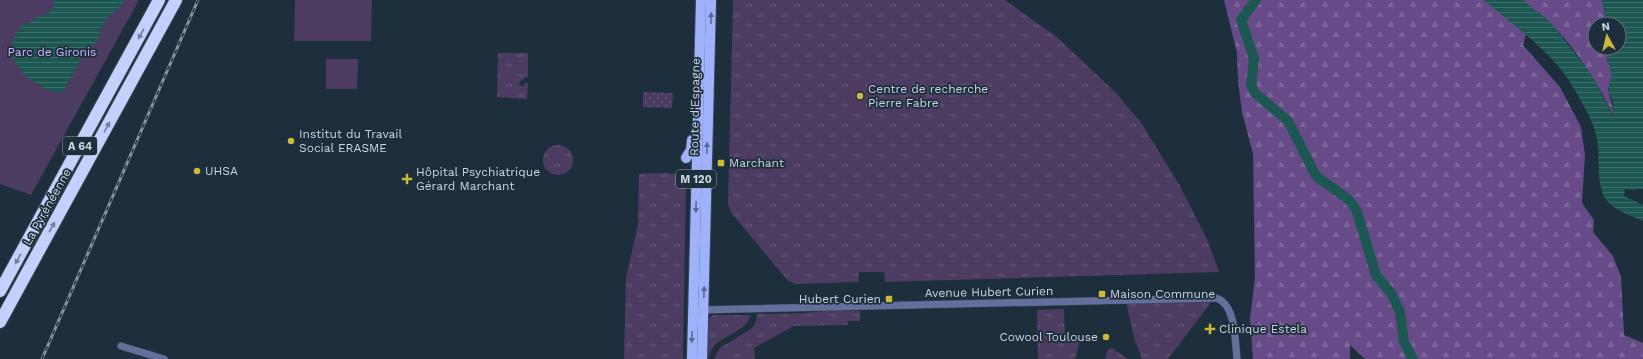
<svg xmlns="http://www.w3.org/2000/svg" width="1643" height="359" viewBox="0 0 1643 359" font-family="'Work Sans',sans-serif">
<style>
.grass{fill:url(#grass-tufts)}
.forest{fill:url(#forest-firs)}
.park{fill:#4c3c61}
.garden{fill:url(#garden-dots)}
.water{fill:url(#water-rules)}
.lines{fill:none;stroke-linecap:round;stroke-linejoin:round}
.river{stroke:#1d5752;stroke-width:10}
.street-casing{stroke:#394957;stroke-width:8}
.primary-casing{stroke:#394957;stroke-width:12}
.highway-casing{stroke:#394957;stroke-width:14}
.street{stroke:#646f9c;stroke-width:7}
.primary{stroke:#a1b2fd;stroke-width:10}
.highway{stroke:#c5d0fd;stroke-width:12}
.rail-casing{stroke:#86929e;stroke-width:3}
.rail{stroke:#1d2e3d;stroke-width:1.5;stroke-dasharray:4.5;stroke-linecap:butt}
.oneway{fill:#586993}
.oneway2{fill:#717f9d}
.poi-dot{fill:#cdb938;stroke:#1d2e3d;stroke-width:1.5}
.labels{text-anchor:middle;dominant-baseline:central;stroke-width:3.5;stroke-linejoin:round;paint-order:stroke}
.shield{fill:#1d2e3d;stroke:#97a3ae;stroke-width:1}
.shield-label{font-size:11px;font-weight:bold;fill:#cbd5df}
.park-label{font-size:12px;fill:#d2b5fd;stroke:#1d2e3d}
.poi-label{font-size:12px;fill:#cbd5df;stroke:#1d2e3d;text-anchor:start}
.street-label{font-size:12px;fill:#cbd5df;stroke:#1d2e3d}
</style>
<defs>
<pattern id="grass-tufts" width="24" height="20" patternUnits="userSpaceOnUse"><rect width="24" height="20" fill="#4c3c61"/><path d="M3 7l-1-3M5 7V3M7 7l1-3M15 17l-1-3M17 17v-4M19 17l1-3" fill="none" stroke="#645777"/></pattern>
<pattern id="forest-firs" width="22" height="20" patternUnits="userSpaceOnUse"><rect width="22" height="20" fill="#664b88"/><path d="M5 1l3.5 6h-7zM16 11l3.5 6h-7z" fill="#7b6498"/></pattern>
<pattern id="garden-dots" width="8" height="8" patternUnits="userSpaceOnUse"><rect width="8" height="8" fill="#4c3c61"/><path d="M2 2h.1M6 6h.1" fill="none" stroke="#645777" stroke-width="1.8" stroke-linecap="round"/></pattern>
<pattern id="water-rules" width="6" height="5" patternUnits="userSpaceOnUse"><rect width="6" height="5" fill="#1d5752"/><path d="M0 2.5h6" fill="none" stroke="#3c6e6a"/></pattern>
</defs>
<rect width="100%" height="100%" fill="#1d2e3d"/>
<g class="grass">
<path d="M 733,0 L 1005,0 L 1058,38 L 1116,93 L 1142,124 L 1180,186 L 1208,241 L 1219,272 L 885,282 L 884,272 L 859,272 L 859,282 L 795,284 L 788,281 L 738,221 L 731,212 L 728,204 Z"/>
<path d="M 498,53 L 528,53 L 528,77 L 524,78 L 523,81 L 521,80 L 519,84 L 523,87 L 525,83 L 528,83 L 527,99 L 497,97 Z"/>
<circle cx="558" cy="160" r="15"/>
<path d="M 639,174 C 651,174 681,170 686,181 L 683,359 L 624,359 L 626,278 L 638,224 Z"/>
<path d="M 1212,301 L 1168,359 L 1142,359 L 1135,341 L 1126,303 Z"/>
<path d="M 1064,309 L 1065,337 L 1080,341 L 1075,359 L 1038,359 L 1037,310 Z"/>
<path d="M 834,310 L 860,311 L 860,321 L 848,321 L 848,325 L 794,326 L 754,348 L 755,359 L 714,359 L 720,348 L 751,329 L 755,324 L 757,314 L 805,313 Z"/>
<path d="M 713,315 L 751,315 C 744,337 713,333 708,359 L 705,359 L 707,320 Z"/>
<path d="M 1112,348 L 1128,359 L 1105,359 L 1108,349 Z"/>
</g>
<g class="forest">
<path d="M 1224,0 L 1484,0 L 1526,34 L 1523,45 L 1560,87 L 1581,127 L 1585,155 L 1582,203 L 1594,220 L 1593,232 L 1613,256 L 1621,277 L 1624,335 L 1643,343 L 1643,359 L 1365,359 L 1350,345 L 1350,359 L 1253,359 L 1250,319 L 1255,277 L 1253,154 L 1242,112 L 1238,81 L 1237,53 Z"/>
<path d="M 1523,0 L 1602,0 L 1607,24 L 1595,24 L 1595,48 L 1610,48 L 1607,59 L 1612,75 L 1608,89 L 1615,118 C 1598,84 1578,51 1551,24 C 1543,15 1531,9 1523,0 Z"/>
</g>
<g class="park">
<path d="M 0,0 L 139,0 L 31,195 L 0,184 Z"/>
<path d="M 295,0 L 372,0 L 371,41 L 294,41 Z"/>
<path d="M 326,59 L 358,59 L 357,89 L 326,89 Z"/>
</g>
<path class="garden" d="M 643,92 L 673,93 L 672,108 L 643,107 Z"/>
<g class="water">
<path d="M 54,0 L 125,0 L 116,11 L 110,15 L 101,28 L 98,41 L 85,51 L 63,92 C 43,95 13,69 10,50 L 15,35 L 23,24 L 30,23 L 35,18 L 50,12 L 54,7 Z"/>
<path d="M 1484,0 L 1523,0 L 1551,23 L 1591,74 L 1614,117 L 1613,102 L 1608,89 L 1612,75 L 1607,59 L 1610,48 L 1619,48 L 1619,24 L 1607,24 L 1602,0 L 1643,0 L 1643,189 L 1630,190 L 1625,189 L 1624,196 L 1643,205 L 1643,221 C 1632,216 1619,212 1610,204 C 1594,190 1601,158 1597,139 C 1594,121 1578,95 1568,79 C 1551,52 1509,21 1484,0 Z"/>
</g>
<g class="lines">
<path class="river" d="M 1256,0 L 1241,20 L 1254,59 L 1251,85 L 1255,93 L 1288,121 L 1316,176 L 1348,199 L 1356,209 L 1376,275 L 1391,293 L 1400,312 L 1404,342 L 1413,359"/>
<defs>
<g id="street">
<path d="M 699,310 L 1216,298 C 1236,304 1235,341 1237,359"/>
<path d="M 121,346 L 164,359"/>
</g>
<g id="primary">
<path d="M 686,158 L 691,150 L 692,140"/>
<path d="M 692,359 L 701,0"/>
<path d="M 702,359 L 711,0"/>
</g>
<g id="highway">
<path d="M 0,291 L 159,0"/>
<path d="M 0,322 L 176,0"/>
</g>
</defs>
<use href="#street" class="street-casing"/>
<use href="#primary" class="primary-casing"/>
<use href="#highway" class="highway-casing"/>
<use href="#street" class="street"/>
<use href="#primary" class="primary"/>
<use href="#highway" class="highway"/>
<defs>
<path id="rail" d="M 42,359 L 198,0"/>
</defs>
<use href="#rail" class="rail-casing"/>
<use href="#rail" class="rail"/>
</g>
<defs><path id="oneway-solid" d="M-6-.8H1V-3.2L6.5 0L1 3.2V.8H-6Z"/></defs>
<g class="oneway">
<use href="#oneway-solid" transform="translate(711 18) rotate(-88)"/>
<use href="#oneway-solid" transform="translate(707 148) rotate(-89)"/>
<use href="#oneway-solid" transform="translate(696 207) rotate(91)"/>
<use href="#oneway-solid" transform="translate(704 292) rotate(-88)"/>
<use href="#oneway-solid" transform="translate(692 337) rotate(92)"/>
</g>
<g class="oneway2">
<use href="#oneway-solid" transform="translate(141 34) rotate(119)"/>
<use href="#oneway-solid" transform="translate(107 127) rotate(-61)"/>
<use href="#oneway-solid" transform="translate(52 227) rotate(-61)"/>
<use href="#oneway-solid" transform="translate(18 259) rotate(119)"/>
</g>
<g class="poi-dot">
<circle cx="860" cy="96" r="4"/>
<circle cx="291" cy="141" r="4"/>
<rect x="717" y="159" width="8" height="8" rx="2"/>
<circle cx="197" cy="171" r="4"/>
<path d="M405 173h4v4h4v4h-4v4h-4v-4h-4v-4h4z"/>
<rect x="1098" y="290" width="8" height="8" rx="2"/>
<rect x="885" y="295" width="8" height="8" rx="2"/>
<path d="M1208 323h4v4h4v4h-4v4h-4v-4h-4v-4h4z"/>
<circle cx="1106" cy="337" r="4"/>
</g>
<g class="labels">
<g class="shield">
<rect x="63" y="137" width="34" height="18" rx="3"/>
<rect x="676" y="170" width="40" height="18" rx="3"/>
</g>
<g class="shield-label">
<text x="80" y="146">A 64</text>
<text x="696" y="179">M 120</text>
</g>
<g class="park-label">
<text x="52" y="52">Parc de Gironis</text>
</g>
<g class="poi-label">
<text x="868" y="89">Centre de recherche<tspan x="868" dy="14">Pierre Fabre</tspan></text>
<text x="299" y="134">Institut du Travail<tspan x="299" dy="14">Social ERASME</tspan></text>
<text x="729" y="163">Marchant</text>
<text x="205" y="171">UHSA</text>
<text x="416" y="172">Hôpital Psychiatrique<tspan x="416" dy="14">Gérard Marchant</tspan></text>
<text x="1110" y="294">Maison Commune</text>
<text x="881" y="299" text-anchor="end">Hubert Curien</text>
<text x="1219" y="329">Clinique Estela</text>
<text x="1098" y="337" text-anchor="end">Cowool Toulouse</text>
</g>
<g class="street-label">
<text transform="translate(695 107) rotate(-89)">Route d'Espagne</text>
<text transform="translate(47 207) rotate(-61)">La Pyrénéenne</text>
<text transform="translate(989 292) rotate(-1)">Avenue Hubert Curien</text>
</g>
</g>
<g transform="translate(1607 36) rotate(352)"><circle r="19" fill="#1d2e3d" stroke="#63717e"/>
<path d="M0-3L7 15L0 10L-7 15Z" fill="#cdb938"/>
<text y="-6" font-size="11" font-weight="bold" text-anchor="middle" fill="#cbd5df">N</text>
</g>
</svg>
